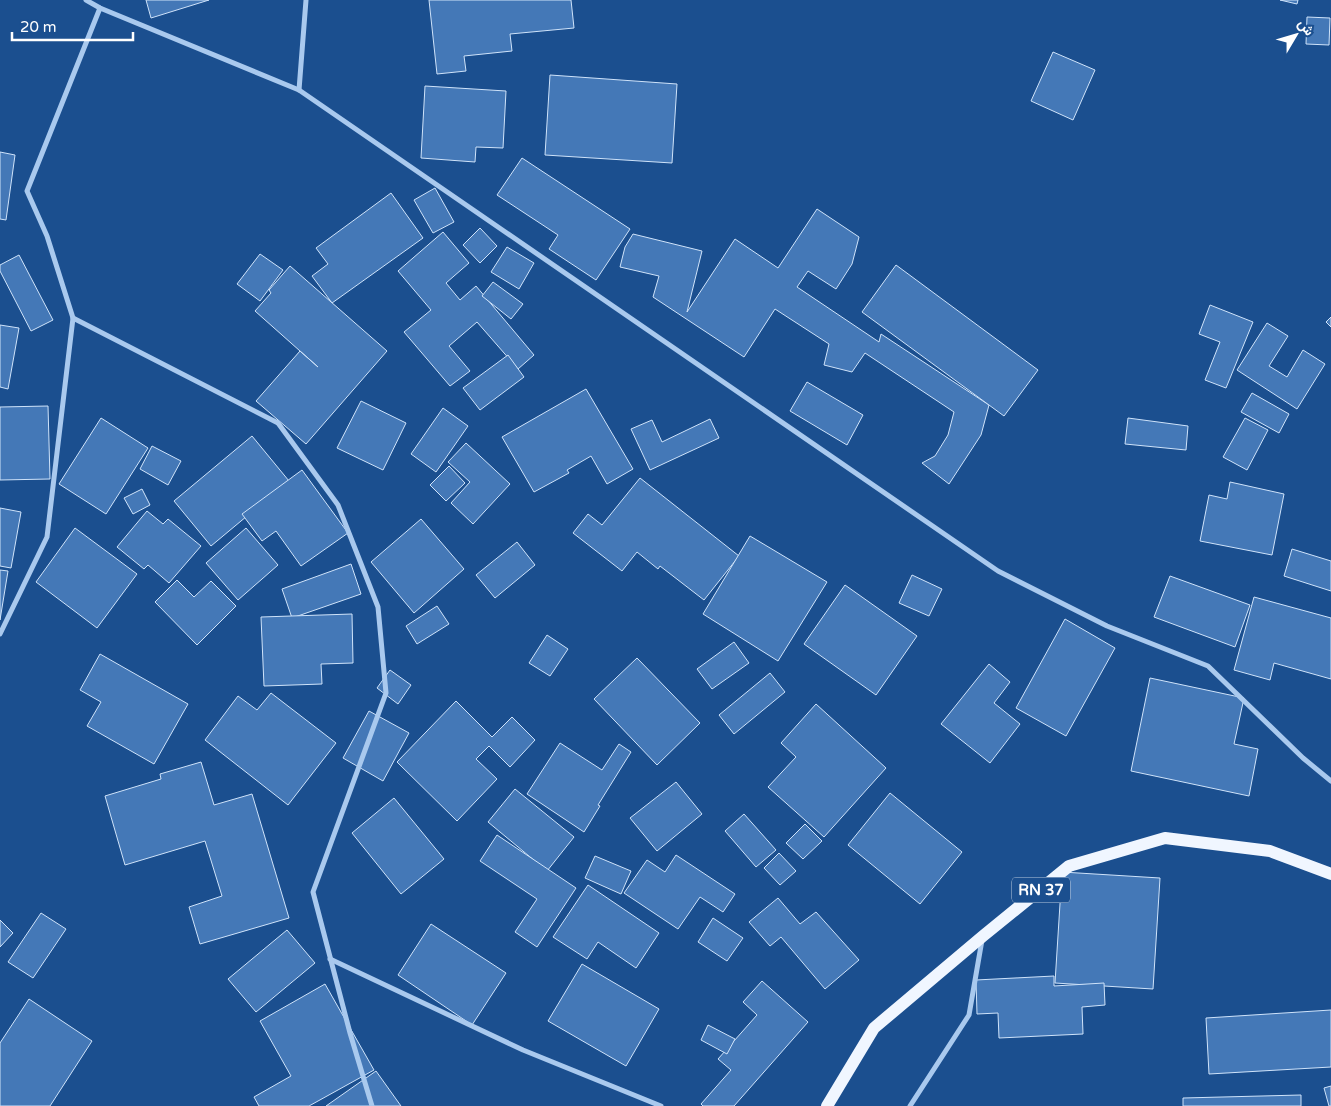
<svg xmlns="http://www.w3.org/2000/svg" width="1331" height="1106" viewBox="0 0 1331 1106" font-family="'Varela Round',Vazirmatn,sans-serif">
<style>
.building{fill:#4478b7;stroke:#cfe3fa}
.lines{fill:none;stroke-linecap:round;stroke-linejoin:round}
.minor{stroke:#a9c9ee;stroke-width:5}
.primary{stroke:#f0f6ff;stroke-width:12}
.labels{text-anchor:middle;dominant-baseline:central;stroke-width:4;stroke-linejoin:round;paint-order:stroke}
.shield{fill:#1b4f8f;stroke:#bbcadd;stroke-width:1}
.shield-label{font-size:15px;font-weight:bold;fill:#fff}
</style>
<rect width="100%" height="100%" fill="#1b4f8f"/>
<g class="building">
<path d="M 146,0 L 209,0 L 151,18 Z"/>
<path d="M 429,0 L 571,0 L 574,28 L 510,34 L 512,51 L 464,56 L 466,71 L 437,74 Z"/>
<path d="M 1280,0 L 1298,0 L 1297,4 Z"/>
<path d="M 1307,17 L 1330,18 L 1329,45 L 1306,44 Z"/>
<path d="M 1053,52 L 1095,70 L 1073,120 L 1031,101 Z"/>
<path d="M 550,75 L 677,84 L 672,163 L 545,155 Z"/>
<path d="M 425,86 L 506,91 L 503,148 L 476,147 L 475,162 L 421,158 Z"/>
<path d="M 0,152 L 15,155 L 6,220 L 0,219 Z"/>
<path d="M 522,158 L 630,229 L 596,280 L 549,249 L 558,235 L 497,195 Z"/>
<path d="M 435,188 L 454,222 L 433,233 L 414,200 Z"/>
<path d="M 391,193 L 423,238 L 332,303 L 312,276 L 328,264 L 316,248 Z"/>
<path d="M 817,209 L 859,237 L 852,264 L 836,289 L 808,271 L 797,287 L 879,342 L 881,334 L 989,405 L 981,435 L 949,484 L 922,463 L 935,456 L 948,435 L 954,412 L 865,353 L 852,372 L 824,365 L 829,344 L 775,309 L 744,357 L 653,297 L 659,276 L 620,267 L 625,247 L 633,234 L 702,251 L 687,312 L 735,239 L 778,268 Z"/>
<path d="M 480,228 L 497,246 L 480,263 L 463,245 Z"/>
<path d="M 443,232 L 469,263 L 446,283 L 460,300 L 476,286 L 534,355 L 518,369 L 477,322 L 449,346 L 470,371 L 450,386 L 404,332 L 431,310 L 398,271 Z"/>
<path d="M 507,247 L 534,263 L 519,289 L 491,272 Z"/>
<path d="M 260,254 L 283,270 L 260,301 L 237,284 Z"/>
<path d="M 19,255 L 53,320 L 31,331 L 0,271 L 0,265 Z"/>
<path d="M 896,265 L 1038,370 L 1004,416 L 862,312 Z"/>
<path d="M 290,266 L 387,351 L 306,444 L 256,401 L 300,351 L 318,367 L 255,311 L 271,293 L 269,290 Z"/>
<path d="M 493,282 L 523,304 L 511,319 L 482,296 Z"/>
<path d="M 1210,305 L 1253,322 L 1226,388 L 1205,380 L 1220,342 L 1199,334 Z"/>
<path d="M 1331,317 L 1331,327 L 1326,322 Z"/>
<path d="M 1267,323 L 1288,336 L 1269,366 L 1287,377 L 1303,350 L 1325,364 L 1297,409 L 1237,370 Z"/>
<path d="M 0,325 L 19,328 L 8,389 L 0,387 Z"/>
<path d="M 508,355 L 524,377 L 480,410 L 463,388 Z"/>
<path d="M 807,382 L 863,415 L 847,445 L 790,411 Z"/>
<path d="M 586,389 L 633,469 L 607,484 L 591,456 L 567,470 L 569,473 L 534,492 L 502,437 Z"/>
<path d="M 1252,393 L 1289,414 L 1279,433 L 1241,412 Z"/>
<path d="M 361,401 L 406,423 L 383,470 L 337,448 Z"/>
<path d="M 48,406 L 50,479 L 0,480 L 0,407 Z"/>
<path d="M 443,408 L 468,426 L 436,472 L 411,454 Z"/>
<path d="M 101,418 L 148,448 L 106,514 L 59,484 Z"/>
<path d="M 1128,418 L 1188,426 L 1186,450 L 1125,444 Z"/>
<path d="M 1245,418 L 1268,430 L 1247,470 L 1223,457 Z"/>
<path d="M 710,419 L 719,438 L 650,470 L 631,429 L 652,420 L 662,442 Z"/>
<path d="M 252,436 L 289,481 L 211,546 L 174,501 Z"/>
<path d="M 466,443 L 510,484 L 473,524 L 451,503 L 470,482 L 448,462 Z"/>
<path d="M 152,446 L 181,461 L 168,485 L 140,469 Z"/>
<path d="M 449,466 L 465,483 L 446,501 L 430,485 Z"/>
<path d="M 302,470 L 348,533 L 301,566 L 276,531 L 262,541 L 242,514 Z"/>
<path d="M 640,478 L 739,556 L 704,600 L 660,566 L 658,569 L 637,552 L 622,571 L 573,533 L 588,514 L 602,525 Z"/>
<path d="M 1230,482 L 1284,494 L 1272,555 L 1200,541 L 1209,495 L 1227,499 Z"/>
<path d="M 142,489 L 150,505 L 133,514 L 124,498 Z"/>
<path d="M 0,508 L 21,512 L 11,568 L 0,566 Z"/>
<path d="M 147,511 L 163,524 L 168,519 L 201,546 L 169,583 L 148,565 L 144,569 L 117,547 Z"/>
<path d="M 421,519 L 464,569 L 414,613 L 371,562 Z"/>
<path d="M 75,528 L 137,574 L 97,628 L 36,582 Z"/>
<path d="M 246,528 L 278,565 L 238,600 L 206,563 Z"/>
<path d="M 750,536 L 827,582 L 778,661 L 703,614 Z"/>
<path d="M 517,542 L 535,565 L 495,598 L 476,575 Z"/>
<path d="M 1292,549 L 1331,561 L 1331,591 L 1284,576 Z"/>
<path d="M 351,564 L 361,594 L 292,618 L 282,589 Z"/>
<path d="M 0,570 L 8,571 L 0,620 Z"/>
<path d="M 912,575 L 942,589 L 929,616 L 899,603 Z"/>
<path d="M 1170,576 L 1250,605 L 1235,647 L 1154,617 Z"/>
<path d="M 177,580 L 194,597 L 211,581 L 236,606 L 197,645 L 155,602 Z"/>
<path d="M 845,585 L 917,636 L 876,695 L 804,644 Z"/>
<path d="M 1254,597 L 1331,618 L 1331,679 L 1274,663 L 1270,680 L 1234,670 Z"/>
<path d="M 437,606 L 449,624 L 417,644 L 406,626 Z"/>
<path d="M 352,614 L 353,663 L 321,664 L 322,684 L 264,686 L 261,617 Z"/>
<path d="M 1065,619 L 1115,648 L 1066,736 L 1016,708 Z"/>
<path d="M 547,635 L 568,649 L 550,676 L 529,663 Z"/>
<path d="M 734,642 L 749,663 L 712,689 L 697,669 Z"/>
<path d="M 100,654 L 188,704 L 154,764 L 87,726 L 101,702 L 80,690 Z"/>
<path d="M 637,658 L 700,723 L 657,765 L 594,699 Z"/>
<path d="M 989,664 L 1010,682 L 994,703 L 1020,724 L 990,763 L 941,724 Z"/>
<path d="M 390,670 L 411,685 L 398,704 L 377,688 Z"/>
<path d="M 770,673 L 785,692 L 734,734 L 719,715 Z"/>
<path d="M 1150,678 L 1244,698 L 1234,744 L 1258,749 L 1249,796 L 1131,771 Z"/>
<path d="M 271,693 L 336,743 L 288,805 L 205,740 L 238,696 L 257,710 Z"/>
<path d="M 456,701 L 492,737 L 512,717 L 535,740 L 510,767 L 489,746 L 476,759 L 497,779 L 457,821 L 397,762 Z"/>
<path d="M 816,704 L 886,768 L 824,837 L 768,787 L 796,757 L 781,743 Z"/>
<path d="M 369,711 L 409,733 L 383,781 L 343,758 Z"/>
<path d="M 560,743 L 602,770 L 619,744 L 631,752 L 598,805 L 600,806 L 584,832 L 527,794 Z"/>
<path d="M 201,762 L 214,805 L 252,794 L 289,918 L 200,944 L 189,907 L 222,896 L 205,841 L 125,865 L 105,796 L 161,779 L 160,774 Z"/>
<path d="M 676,782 L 702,814 L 657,851 L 630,818 Z"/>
<path d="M 515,789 L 574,837 L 547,871 L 488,822 Z"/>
<path d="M 890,793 L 962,852 L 920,904 L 848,845 Z"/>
<path d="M 394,798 L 444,859 L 401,894 L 352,833 Z"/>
<path d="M 744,814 L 776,850 L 756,867 L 725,831 Z"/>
<path d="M 805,824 L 822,841 L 803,859 L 786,843 Z"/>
<path d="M 497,835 L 576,888 L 537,947 L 515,932 L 537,899 L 480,861 Z"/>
<path d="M 779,853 L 796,871 L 780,885 L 764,868 Z"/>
<path d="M 676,855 L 735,894 L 723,912 L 700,897 L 678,929 L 624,893 L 647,860 L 665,872 Z"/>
<path d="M 595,856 L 631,871 L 621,894 L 585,878 Z"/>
<path d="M 1062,872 L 1160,878 L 1153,989 L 1055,983 Z"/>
<path d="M 588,885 L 659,933 L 636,968 L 598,942 L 587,959 L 553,937 Z"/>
<path d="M 778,898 L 800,924 L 816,912 L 859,960 L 825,989 L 781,937 L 770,946 L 749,922 Z"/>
<path d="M 41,913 L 66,929 L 33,978 L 8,962 Z"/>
<path d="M 713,918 L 743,938 L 727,961 L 698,942 Z"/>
<path d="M 0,920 L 13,933 L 0,947 Z"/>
<path d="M 431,924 L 506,973 L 472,1025 L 398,975 Z"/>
<path d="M 287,930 L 315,963 L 256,1012 L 228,979 Z"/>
<path d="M 582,964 L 659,1009 L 626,1066 L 548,1021 Z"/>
<path d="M 1054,976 L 1054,986 L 1104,983 L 1105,1005 L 1082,1007 L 1083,1034 L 999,1038 L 998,1013 L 977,1014 L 976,980 Z"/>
<path d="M 762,981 L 808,1022 L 734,1106 L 703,1106 L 701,1104 L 731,1070 L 718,1059 L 757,1015 L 743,1002 Z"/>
<path d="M 325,984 L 374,1070 L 309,1106 L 259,1106 L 254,1097 L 291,1076 L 260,1021 Z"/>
<path d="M 29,999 L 92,1041 L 50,1106 L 0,1106 L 0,1043 Z"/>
<path d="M 1331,1010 L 1331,1067 L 1209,1074 L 1206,1018 Z"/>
<path d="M 708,1025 L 735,1039 L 727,1054 L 701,1040 Z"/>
<path d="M 376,1071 L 401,1106 L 326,1106 Z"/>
<path d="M 1331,1086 L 1331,1106 L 1329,1106 L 1324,1088 Z"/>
<path d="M 1301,1095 L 1301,1106 L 1183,1106 L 1183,1098 Z"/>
</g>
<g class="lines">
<g class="minor">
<path d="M 86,0 L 100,8 L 299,90 L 998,571 L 1107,626 L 1208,666 L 1303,758 L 1331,781"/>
<path d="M 299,90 L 306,0"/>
<path d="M 73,318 L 278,423 L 338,505 L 378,607 L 386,693 L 313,892 L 350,1033 L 372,1106"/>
<path d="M 0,634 L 47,537 L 73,318 L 47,236 L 27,191 L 100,8"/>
<path d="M 330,959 L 523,1050 L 661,1106"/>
<path d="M 910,1106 L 969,1015 L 982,940"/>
</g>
<path class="primary" d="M 827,1106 L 874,1028 L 983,936 L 1069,866 L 1165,838 L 1270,851 L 1331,874"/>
</g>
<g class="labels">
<rect class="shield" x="1012" y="877.5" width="58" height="25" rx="4"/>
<g class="shield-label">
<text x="1041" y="890">RN 37</text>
</g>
</g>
<g transform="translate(1296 35) rotate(52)" stroke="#1b4f8f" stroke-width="4" paint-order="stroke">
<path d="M0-4L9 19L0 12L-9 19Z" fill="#ffffff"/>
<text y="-8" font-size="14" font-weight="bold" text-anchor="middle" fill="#ffffff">ش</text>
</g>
<path d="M12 32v8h121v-8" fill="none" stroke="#ffffff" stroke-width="2.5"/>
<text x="20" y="32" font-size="15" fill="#ffffff" stroke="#1b4f8f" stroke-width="4" paint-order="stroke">20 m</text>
</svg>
